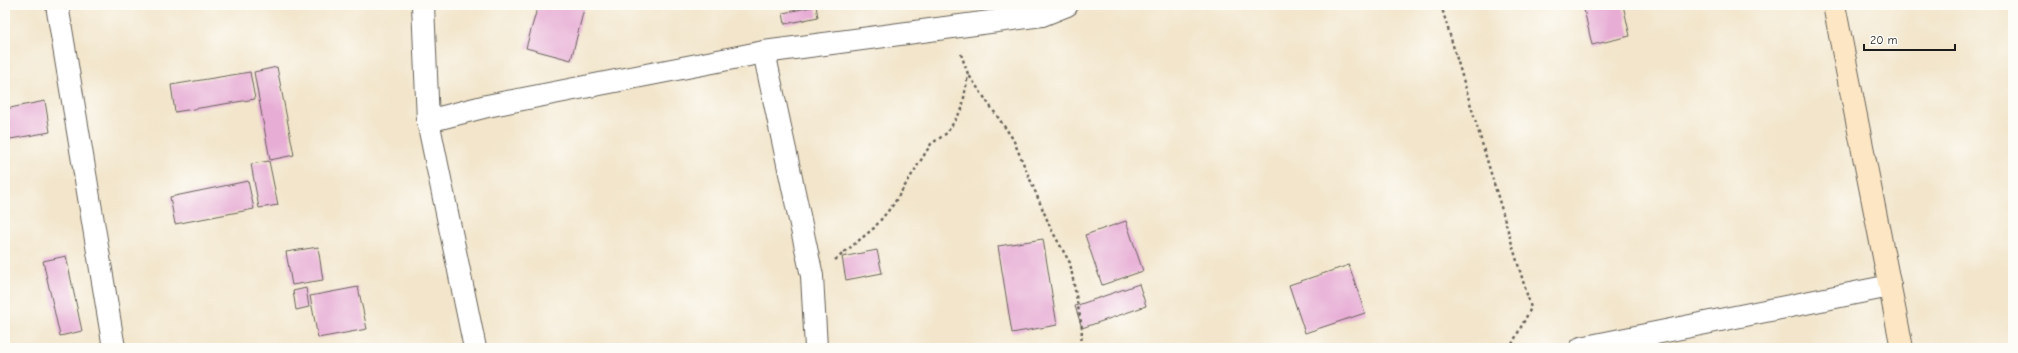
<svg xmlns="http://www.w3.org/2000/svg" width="2018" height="353" viewBox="0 0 2018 353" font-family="'Comic Neue',sans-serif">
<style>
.building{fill:#e7add5}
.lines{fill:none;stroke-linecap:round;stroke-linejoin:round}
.minor-casing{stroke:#676259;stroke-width:24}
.secondary-casing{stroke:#676259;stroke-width:24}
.path{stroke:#676259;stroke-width:2.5;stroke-dasharray:3 3;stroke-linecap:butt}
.minor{stroke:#fff;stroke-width:22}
.secondary{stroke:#fce6c4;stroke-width:22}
</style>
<rect width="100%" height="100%" fill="#fdfcf7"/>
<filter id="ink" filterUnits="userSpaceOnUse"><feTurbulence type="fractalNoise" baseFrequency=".025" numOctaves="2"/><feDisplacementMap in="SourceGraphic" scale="8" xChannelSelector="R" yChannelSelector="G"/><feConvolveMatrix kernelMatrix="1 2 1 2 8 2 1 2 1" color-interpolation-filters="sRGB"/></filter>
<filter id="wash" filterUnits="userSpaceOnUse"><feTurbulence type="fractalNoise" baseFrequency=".012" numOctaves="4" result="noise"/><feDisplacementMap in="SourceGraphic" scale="16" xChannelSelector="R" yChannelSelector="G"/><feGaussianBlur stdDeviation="0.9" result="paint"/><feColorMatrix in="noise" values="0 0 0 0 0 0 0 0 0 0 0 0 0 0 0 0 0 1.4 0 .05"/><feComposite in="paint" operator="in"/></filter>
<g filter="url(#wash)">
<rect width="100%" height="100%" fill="#f2e5cb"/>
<g id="blocks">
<g class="building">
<path d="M 538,5 L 585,5 L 571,60 L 526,48 Z"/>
<path d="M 1583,5 L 1623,5 L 1630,36 L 1592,45 Z"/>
<path d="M 816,6 L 818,17 L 785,24 L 783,13 Z"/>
<path d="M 277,67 L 294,155 L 270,160 L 254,72 Z"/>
<path d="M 250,72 L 255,99 L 175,112 L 171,85 Z"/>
<path d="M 45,101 L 50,132 L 5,140 L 5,109 Z"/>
<path d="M 269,161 L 278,205 L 259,208 L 251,164 Z"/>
<path d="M 248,181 L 254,209 L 175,224 L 170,197 Z"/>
<path d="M 1126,221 L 1143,271 L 1102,285 L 1085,235 Z"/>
<path d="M 1043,239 L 1057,325 L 1012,333 L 998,246 Z"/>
<path d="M 318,247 L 323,280 L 292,285 L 286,252 Z"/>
<path d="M 877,250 L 882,273 L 846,280 L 842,257 Z"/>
<path d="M 66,256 L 82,331 L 60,336 L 43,261 Z"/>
<path d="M 1349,265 L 1365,313 L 1305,333 L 1289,285 Z"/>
<path d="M 1139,284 L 1146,306 L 1082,328 L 1075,306 Z"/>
<path d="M 358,287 L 367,329 L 318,338 L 310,296 Z"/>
<path d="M 306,288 L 309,307 L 296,310 L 293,291 Z"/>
</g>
</g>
</g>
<g filter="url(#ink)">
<use href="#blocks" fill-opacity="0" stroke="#676259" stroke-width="1"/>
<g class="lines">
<defs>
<g id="minor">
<path d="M 57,5 L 114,348"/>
<path d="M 423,5 L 428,121 L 475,348"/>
<path d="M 764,52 L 812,276 L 816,348"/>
<path d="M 428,121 L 487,106 L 764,52 L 1042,15 L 1067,5"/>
<path d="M 1581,348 L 1890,286"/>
</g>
<path id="secondary" d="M 1834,5 L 1902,348"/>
</defs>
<use href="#minor" class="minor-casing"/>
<use href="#secondary" class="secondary-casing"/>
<g class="path">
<path d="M 1441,5 L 1531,308 L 1510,348"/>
<path d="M 961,54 L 968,74 L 1013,139 L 1051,229 L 1070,263 L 1082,328 L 1081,348"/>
<path d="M 835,260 L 874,228 L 893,205 L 931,144 L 947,133 L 962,109 L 968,75"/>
</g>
<use href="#minor" class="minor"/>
<use href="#secondary" class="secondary"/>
</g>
</g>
<rect width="2018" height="353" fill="none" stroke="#fdfcf7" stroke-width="20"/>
<path d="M1864 44v6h91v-6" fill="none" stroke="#1c1c1c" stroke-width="2"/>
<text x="1870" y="44" font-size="12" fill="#1c1c1c" stroke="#fdfcf7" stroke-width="3" paint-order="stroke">20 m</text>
</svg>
